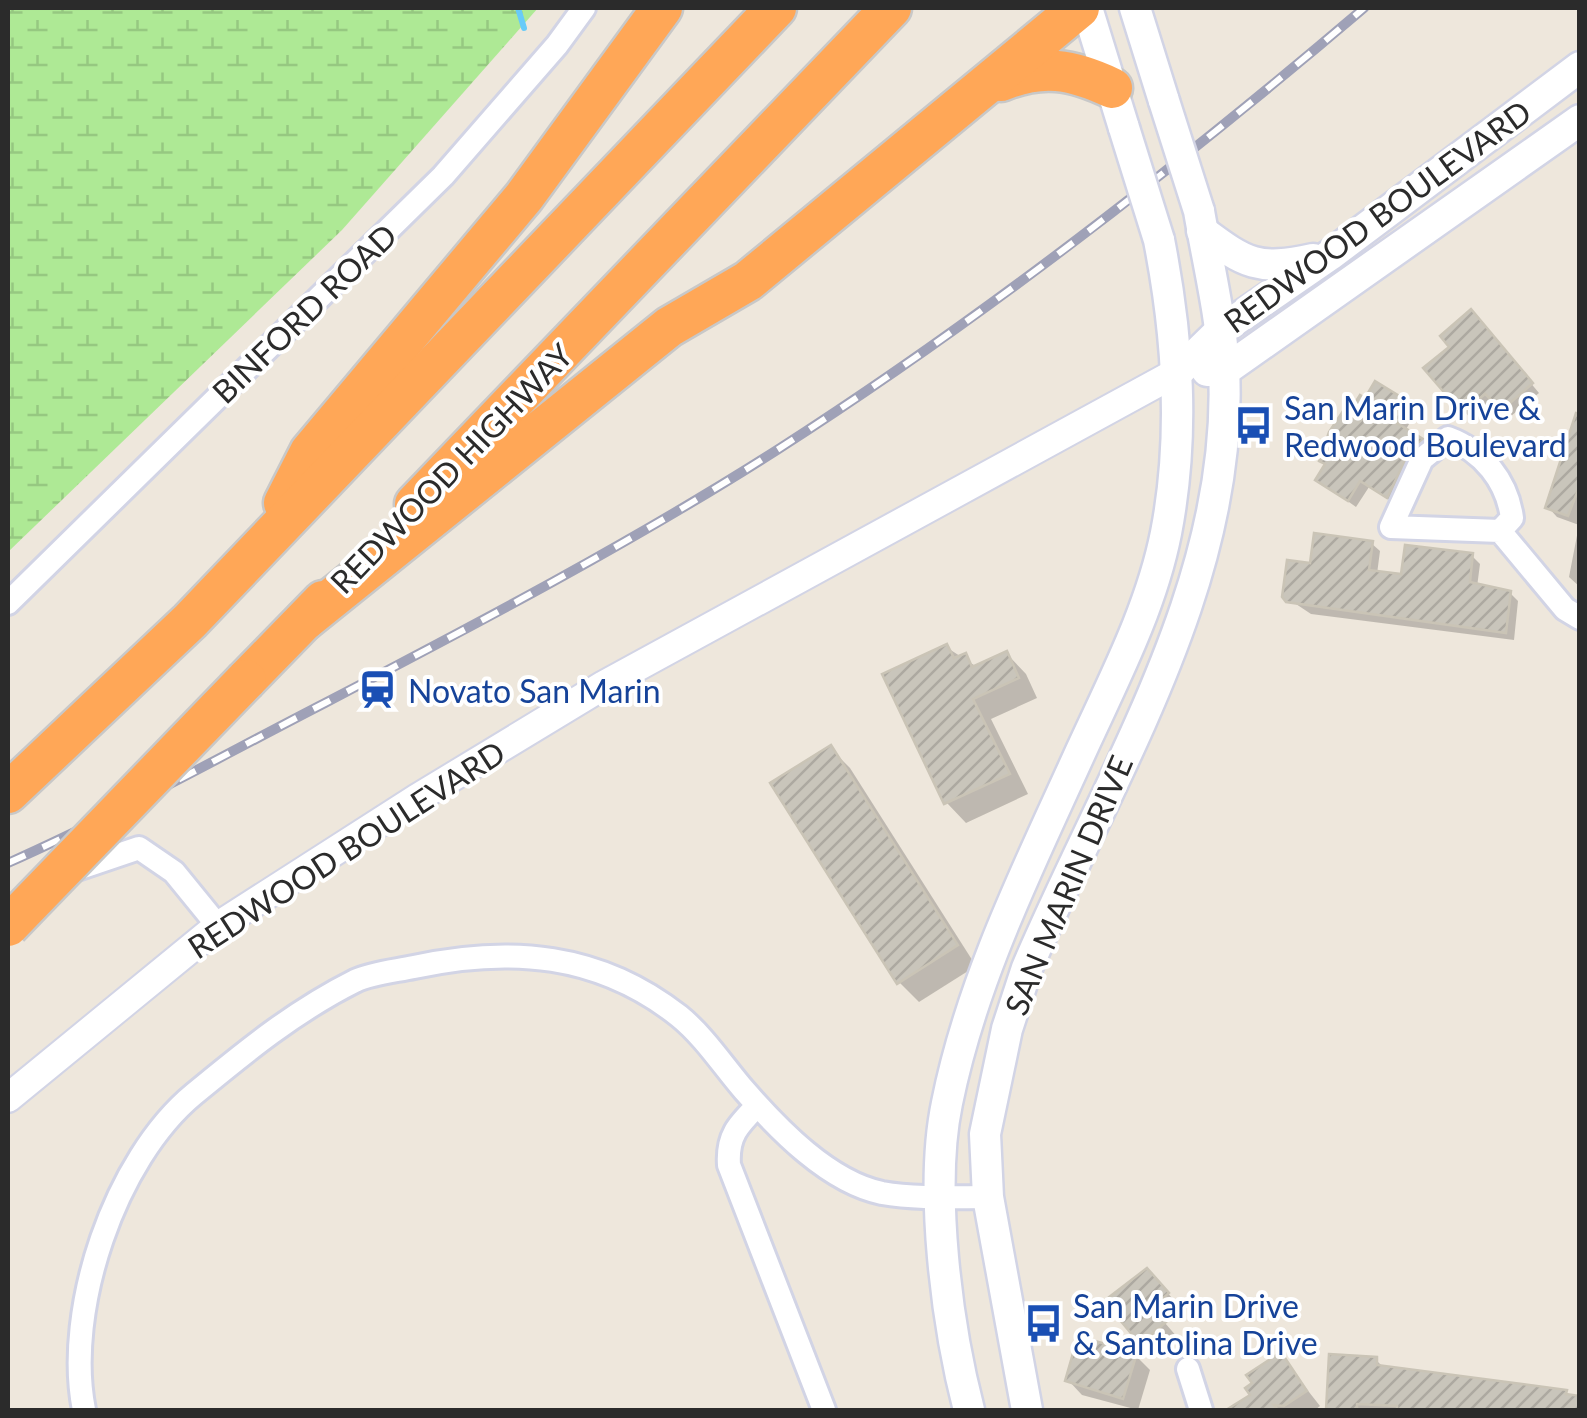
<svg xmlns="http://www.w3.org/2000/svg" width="1587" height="1418" viewBox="0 0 1587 1418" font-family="Lato,sans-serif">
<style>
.wetland{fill:url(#wetland-marsh)}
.shadow{fill:#0003}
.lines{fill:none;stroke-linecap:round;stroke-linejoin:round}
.stream{stroke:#68cbf8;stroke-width:6}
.building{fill:url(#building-hatch);stroke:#cac4b6;stroke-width:2.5}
.minor-casing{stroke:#d2d4e5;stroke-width:28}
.tertiary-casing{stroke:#d2d4e5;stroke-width:32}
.secondary-casing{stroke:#d2d4e5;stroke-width:35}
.motorway-casing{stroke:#c8c8c8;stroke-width:45}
.minor{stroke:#fff;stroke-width:22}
.tertiary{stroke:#fff;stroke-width:28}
.secondary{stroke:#fff;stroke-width:30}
.motorway{stroke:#ffa757;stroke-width:40}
.rail-casing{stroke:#9fa1b7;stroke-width:10}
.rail{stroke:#fff;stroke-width:6;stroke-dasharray:19;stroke-linecap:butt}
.secondary-bridge-casing{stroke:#d2d4e5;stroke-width:35;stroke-linecap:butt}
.motorway-bridge-casing{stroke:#c8c8c8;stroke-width:45;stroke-linecap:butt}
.secondary-bridge{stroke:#fff;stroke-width:30}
.motorway-bridge{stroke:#ffa757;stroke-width:40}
.labels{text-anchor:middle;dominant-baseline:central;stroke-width:8;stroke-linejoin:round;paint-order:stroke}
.street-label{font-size:32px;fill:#2b2b2b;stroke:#fff}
.transit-label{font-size:32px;fill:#164399;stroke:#fff;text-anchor:start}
</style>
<defs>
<pattern id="wetland-marsh" width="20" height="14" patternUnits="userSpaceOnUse" patternTransform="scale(2.5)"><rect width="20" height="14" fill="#aee995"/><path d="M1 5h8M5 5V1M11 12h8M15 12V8" fill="none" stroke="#96c881"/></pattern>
<pattern id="building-hatch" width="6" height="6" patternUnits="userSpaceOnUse" patternTransform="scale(2.5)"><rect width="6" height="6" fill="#c9c5bb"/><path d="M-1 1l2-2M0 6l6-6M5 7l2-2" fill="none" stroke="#ada9a1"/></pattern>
</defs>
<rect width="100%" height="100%" fill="#eee7dc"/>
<path class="wetland" d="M 8,8 L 538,8 L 342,230 L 8,552 Z"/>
<g class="shadow">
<path d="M 1479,321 L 1539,393 L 1511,416 L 1498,402 L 1472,420 L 1427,369 Z"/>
<path d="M 1407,404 L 1416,412 L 1405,431 L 1429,449 L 1396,504 L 1369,487 L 1356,507 L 1318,480 Z"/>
<path d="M 1580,428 L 1580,587 L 1569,577 L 1579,525 L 1557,517 L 1548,507 Z"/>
<path d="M 1371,543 L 1380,551 L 1377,574 L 1404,577 L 1472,556 L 1480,564 L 1477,587 L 1510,593 L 1518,601 L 1514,640 L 1311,614 L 1284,596 L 1312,566 Z"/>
<path d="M 946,647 L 977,667 L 1007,654 L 1026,674 L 1037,698 L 991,719 L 1028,794 L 966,823 L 947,803 L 886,676 Z"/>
<path d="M 830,748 L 850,768 L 976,966 L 919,1002 L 899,982 Z"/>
<path d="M 1162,1286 L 1181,1309 L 1165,1323 L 1178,1338 L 1156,1356 L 1108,1302 Z"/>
<path d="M 1135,1355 L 1150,1370 L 1138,1410 L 1082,1395 L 1068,1380 Z"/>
<path d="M 1280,1355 L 1320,1406 L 1315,1410 L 1248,1410 L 1243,1402 L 1253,1395 L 1255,1384 Z"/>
<path d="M 1332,1357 L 1376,1360 L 1384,1368 L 1580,1397 L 1580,1410 L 1329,1410 Z"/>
</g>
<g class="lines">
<path class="stream" d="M 518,8 L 524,28"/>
</g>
<g class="building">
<path d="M 1471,309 L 1533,383 L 1502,410 L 1485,394 L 1462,413 L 1423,368 L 1449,347 L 1440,336 Z"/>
<path d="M 1375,381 L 1409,402 L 1397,423 L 1423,439 L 1409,452 L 1387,498 L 1360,481 L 1348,501 L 1315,480 L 1325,464 L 1319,461 L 1329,432 L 1345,408 L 1353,406 L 1360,395 L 1365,398 Z"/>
<path d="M 1576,413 L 1580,414 L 1580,485 L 1568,516 L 1545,508 Z"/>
<path d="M 1314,533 L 1373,541 L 1369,570 L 1401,574 L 1405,545 L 1473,553 L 1470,582 L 1511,591 L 1506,633 L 1286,602 L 1282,597 L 1287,560 L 1310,563 Z"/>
<path d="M 947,644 L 954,658 L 966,653 L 972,667 L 1007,651 L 1019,678 L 973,699 L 1010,774 L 944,804 L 882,674 Z"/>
<path d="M 831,745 L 958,945 L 897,984 L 770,783 Z"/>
<path d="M 1147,1268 L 1169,1293 L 1153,1307 L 1166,1322 L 1140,1344 L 1104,1301 Z"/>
<path d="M 1078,1336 L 1137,1353 L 1123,1399 L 1065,1381 Z"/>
<path d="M 1281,1352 L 1307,1391 L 1284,1406 L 1274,1405 L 1278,1410 L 1226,1410 L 1250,1395 L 1245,1388 L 1252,1383 L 1246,1375 Z"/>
<path d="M 1329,1354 L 1377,1357 L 1377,1365 L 1567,1390 L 1566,1394 L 1580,1396 L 1580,1410 L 1397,1410 L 1397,1406 L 1357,1404 L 1357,1410 L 1326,1410 Z"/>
</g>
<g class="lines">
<defs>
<g id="minor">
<path d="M 1500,531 L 1512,518 C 1507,481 1483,451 1448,438 L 1422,459 L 1391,527 L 1500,531 L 1565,609 L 1580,618"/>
<path d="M 8,603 L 443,176 L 557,45 L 584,8"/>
<path d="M 74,870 L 139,848 L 174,872 L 218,926"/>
<path d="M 757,1106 C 738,1125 727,1136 729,1165 L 824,1410"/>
<path d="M 1188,1369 L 1201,1410"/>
<path d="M 84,1410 C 64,1310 115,1159 194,1094 C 246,1051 295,1011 355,981 C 372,973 395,971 414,967 C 510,946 599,953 679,1016 C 704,1036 724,1067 744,1090 C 779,1130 829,1182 882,1193 C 916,1199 954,1197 988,1197"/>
</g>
<path id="tertiary" d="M 8,1098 L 218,926 L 416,799 L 604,685 L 1179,371"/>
<g id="secondary">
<path d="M 1087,8 L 1124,128"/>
<path d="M 1135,8 L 1164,101"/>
<path d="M 1202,231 C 1246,264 1258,271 1313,259"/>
<path d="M 1179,371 L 1221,330 L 1330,255 L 1580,67"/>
<path d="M 1207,371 L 1224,371 L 1580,120"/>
<path d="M 969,1410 C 947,1326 929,1189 947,1103 C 972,979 1029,866 1081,751 C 1113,681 1151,609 1166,533 C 1185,435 1178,337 1159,240"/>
<path d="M 1027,1410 L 988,1197 L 985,1134 L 1007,1029 L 1027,968 C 1108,777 1235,582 1224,369 C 1221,316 1208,263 1199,211"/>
</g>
<g id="motorway">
<path d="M 1001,81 C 1042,64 1072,69 1112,88"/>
<path d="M 284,503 L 310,452 L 524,197 L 662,8"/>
<path d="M 415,504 L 891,8"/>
<path d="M 305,620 L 669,327 L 748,281 L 1079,8"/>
<path d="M 246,680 L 323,601"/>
<path d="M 8,793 L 190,621 L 776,8"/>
</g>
</defs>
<use href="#minor" class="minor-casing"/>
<use href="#tertiary" class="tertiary-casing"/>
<use href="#secondary" class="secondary-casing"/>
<use href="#motorway" class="motorway-casing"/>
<use href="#minor" class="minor"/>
<use href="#tertiary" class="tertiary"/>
<use href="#secondary" class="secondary"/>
<use href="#motorway" class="motorway"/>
<defs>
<path id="rail" d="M 8,863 C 116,815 220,757 325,703 C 478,623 631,543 777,450 C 983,318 1177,167 1364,8"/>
</defs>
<use href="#rail" class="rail-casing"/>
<use href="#rail" class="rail"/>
<defs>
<g id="secondary-bridge">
<path d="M 1164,101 L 1199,211"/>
<path d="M 1124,128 L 1159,240"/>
</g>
<path id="motorway-bridge" d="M 8,926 L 246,680"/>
</defs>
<use href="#secondary-bridge" class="secondary-bridge-casing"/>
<use href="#motorway-bridge" class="motorway-bridge-casing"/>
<use href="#secondary-bridge" class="secondary-bridge"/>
<use href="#motorway-bridge" class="motorway-bridge"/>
</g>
<defs>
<symbol id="bus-bare" viewBox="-9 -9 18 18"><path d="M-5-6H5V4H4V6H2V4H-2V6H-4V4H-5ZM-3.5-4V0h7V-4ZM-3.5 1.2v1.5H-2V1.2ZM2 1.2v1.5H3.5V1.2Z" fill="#1a4fb4" stroke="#fff" stroke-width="2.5" paint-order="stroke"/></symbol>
<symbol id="station-bare" viewBox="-9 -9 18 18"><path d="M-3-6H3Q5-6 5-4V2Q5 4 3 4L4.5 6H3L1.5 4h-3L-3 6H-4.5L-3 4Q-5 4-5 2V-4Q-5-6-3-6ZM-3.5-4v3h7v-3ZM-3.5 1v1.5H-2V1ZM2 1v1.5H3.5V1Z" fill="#1a4fb4" stroke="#fff" stroke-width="2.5" paint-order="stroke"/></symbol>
</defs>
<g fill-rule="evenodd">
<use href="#bus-bare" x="1226" y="398" width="55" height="55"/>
<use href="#station-bare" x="350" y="662" width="55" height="55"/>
<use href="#bus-bare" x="1016" y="1296" width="55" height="55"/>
</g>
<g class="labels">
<g class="street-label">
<text transform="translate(1377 216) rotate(-36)">REDWOOD BOULEVARD</text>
<text transform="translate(304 313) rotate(-44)">BINFORD ROAD</text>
<text transform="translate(451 468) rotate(-46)">REDWOOD HIGHWAY</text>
<text transform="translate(346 849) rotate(-33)">REDWOOD BOULEVARD</text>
<text transform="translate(1068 885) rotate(-67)">SAN MARIN DRIVE</text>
</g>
<g class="transit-label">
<text x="1284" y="407">San Marin Drive &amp;<tspan x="1284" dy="37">Redwood Boulevard</tspan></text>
<text x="408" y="690">Novato San Marin</text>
<text x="1073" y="1305">San Marin Drive<tspan x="1073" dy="37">&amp; Santolina Drive</tspan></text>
</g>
</g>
<rect width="1587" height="1418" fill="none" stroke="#2b2b2b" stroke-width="20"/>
</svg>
